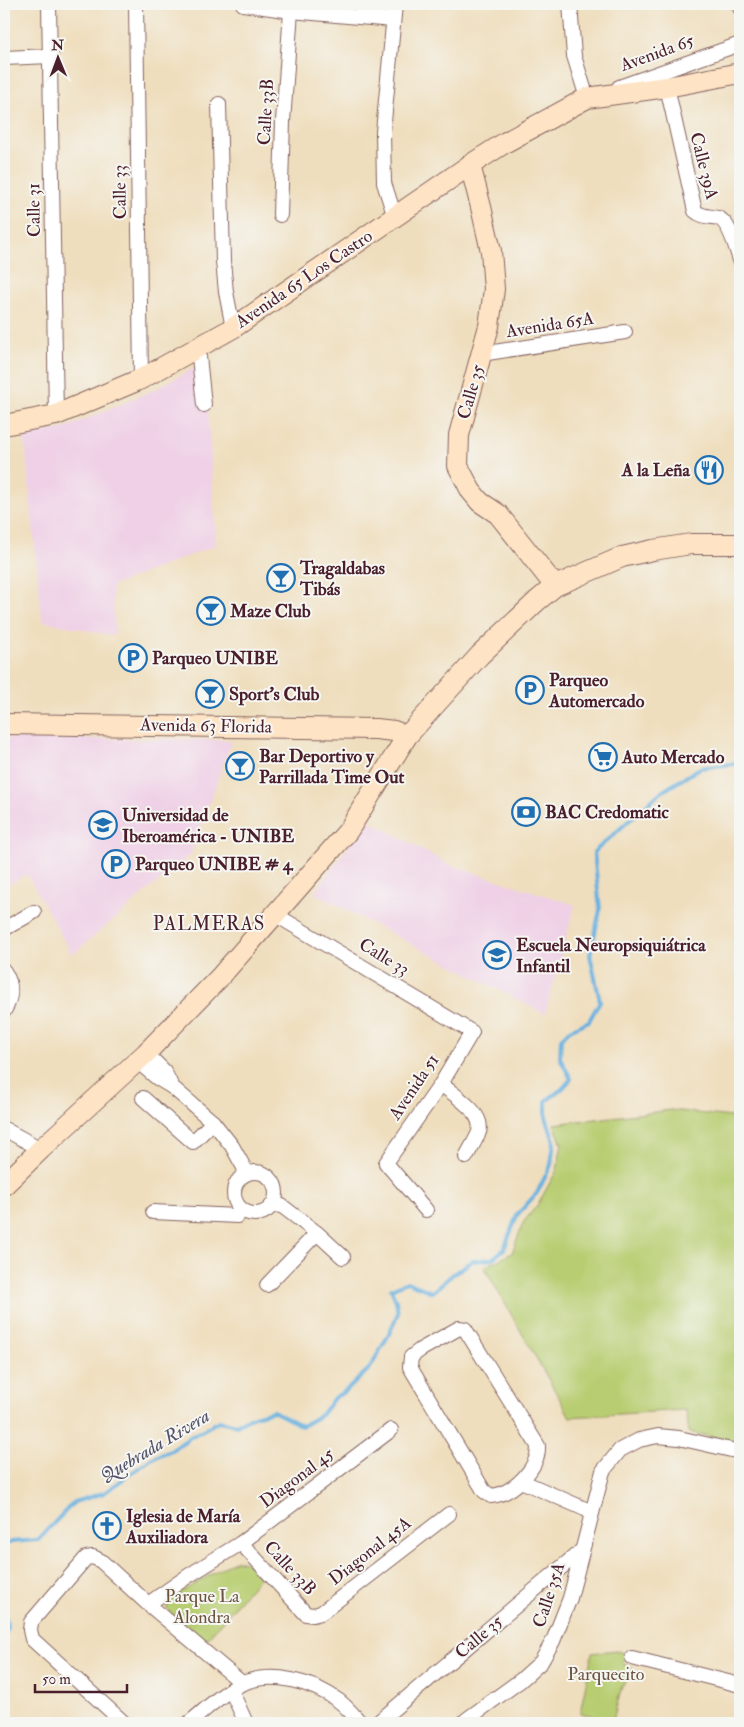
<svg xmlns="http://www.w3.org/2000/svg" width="744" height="1727" viewBox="0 0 744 1727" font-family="'IM FELL Double Pica',serif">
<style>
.built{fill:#efd0e6}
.green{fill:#b8cd71;stroke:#81764e}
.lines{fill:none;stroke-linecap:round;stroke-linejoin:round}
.stream{stroke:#67b0df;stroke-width:4}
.street-casing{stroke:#84625e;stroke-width:16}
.secondary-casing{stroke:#84625e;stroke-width:22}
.street{stroke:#fff;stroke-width:14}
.secondary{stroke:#fee4c5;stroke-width:20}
.labels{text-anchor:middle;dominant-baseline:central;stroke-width:4;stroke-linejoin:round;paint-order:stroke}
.street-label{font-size:18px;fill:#4a1f2b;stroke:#f6f6f2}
.poi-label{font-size:18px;font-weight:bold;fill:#4a1f2b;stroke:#f6f6f2;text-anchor:start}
.park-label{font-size:18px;fill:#6b5340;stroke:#f6f6f2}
.neighbourhood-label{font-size:19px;letter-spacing:1px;fill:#4a1f2b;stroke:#f6f6f2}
.water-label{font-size:19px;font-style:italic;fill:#54526a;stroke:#f6f6f2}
</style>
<rect width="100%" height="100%" fill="#f6f6f2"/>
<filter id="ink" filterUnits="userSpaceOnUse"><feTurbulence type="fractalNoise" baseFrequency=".02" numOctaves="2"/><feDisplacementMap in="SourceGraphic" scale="10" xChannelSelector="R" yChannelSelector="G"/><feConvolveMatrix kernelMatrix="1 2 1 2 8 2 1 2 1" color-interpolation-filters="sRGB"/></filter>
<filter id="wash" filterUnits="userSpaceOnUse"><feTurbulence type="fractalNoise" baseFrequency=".0096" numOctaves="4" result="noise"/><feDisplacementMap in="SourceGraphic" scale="20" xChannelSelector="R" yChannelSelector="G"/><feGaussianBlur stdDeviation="1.12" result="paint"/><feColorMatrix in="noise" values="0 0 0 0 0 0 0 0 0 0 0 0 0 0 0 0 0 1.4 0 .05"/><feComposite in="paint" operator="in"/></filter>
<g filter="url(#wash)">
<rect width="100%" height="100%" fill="#efdebd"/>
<g class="built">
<path d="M 205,362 L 216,545 L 112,586 L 115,636 L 42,621 L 24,434 L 63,429 L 155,389 Z"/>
<path d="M 4,738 L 232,740 L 191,854 L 72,955 L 27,874 L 4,887 Z"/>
<path d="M 368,820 L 450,865 L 575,905 L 545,1014 L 314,893 Z"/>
</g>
<g class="green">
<path d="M 671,1110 L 740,1118 L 740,1443 L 689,1432 L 686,1410 L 570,1417 L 484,1267 L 512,1253 L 523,1223 L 538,1204 L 557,1170 L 562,1144 L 554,1124 Z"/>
<path d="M 236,1560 L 246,1562 L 260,1577 L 206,1640 L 170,1613 L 167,1608 L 167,1600 Z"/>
<path d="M 616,1650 L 626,1654 L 623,1664 L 634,1669 L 637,1677 L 628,1678 L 622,1686 L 613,1720 L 580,1713 L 592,1653 Z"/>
</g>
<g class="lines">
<g class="stream">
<path d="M 4,1546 L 11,1542 L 38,1540 L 74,1502 L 104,1493 L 151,1459 L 172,1450 L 192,1436 L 219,1421 L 236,1425 L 254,1416 L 273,1411 L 302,1426 L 321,1415 L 334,1398 L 347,1390 L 370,1368 L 389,1334 L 398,1313 L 396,1301 L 391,1289 L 407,1282 L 432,1292 L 452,1275 L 472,1261 L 492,1259 L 504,1249 L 517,1215 L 537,1193 L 551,1165 L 554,1141 L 546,1117 L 546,1101 L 562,1089 L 571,1079 L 560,1058 L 561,1038 L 570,1030 L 589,1021 L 600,1001 L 590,955 L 600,910 L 594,852 L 660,793 L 700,768 L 740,763"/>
<path d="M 4,1612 L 8,1628 L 4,1636"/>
</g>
</g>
</g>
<g filter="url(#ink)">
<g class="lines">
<defs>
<g id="street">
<path d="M 49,4 L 56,415"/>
<path d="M 136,4 L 141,379"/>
<path d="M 243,4 L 291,11 L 393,20"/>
<path d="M 570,4 L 574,56 L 587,98 L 594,96"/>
<path d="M 739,4 L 740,8"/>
<path d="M 4,58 L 51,56"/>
<path d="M 619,87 L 740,44"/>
<path d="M 667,87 L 695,211 C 702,217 709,216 718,218 C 730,222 736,249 740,260"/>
<path d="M 219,104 L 223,261 L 226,292 L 233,328"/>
<path d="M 280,215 L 283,122 L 291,11"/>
<path d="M 395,217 L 384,183 L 383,132 L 395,4"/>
<path d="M 198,347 L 204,405"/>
<path d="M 481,354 L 625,332"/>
<path d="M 276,915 L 472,1032 L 441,1084 L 386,1163 L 426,1210"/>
<path d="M 4,929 L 34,912"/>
<path d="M 4,971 C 13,985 12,997 4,1011"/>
<path d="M 146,1053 L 164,1071 L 172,1087"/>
<path d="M 137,1061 L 157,1078 L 172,1087 L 213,1122 L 232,1146 L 247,1173"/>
<path d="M 441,1084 C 454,1095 485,1113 479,1132 C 476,1140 470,1149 466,1157"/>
<path d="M 143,1098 L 193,1142 L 213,1122"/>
<path d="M 4,1129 L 41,1149"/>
<circle cx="255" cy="1193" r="21"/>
<path d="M 272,1205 L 282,1206 L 317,1233 L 343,1257"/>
<path d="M 153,1212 L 237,1216 L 243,1210"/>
<path d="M 267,1285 L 317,1233"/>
<path d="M 459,1328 L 465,1329 L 538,1446 C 539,1468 513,1494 491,1496 L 484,1491 L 410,1367 L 411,1357 L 420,1350 Z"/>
<path d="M 521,1481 L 592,1512"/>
<path d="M 241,1543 L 306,1614 L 313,1615 L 321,1613 L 449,1514"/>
<path d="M 148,1604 L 188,1576 L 241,1543 L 391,1430"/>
<path d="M 632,1658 L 740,1685"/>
<path d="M 231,1690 L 246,1723"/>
<path d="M 466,1720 L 521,1680 L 541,1662 L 553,1641 L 570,1598 L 603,1471 L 620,1450 L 639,1440 L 658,1436 L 679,1438 L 740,1452"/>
<path d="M 124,1723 L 32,1639 L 30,1630 L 31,1622 L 86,1558 L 93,1557 L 101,1561 L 148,1604 L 242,1683"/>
<path d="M 189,1723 C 205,1710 222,1693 241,1684 C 272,1670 313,1682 339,1701 C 347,1707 354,1716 361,1723"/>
<path d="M 377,1723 L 582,1550"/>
</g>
<g id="secondary">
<path d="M 470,165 L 481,207 L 491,251 L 494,289 L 489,326 L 459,435 L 458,466 L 471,491 L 480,502 L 498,514 L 555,586"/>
<path d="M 4,425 L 56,415 L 141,379 L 233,328 L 470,165 L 506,142 L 587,98 L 667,87 L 740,73"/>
<path d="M 4,724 L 376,729 L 394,731 L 407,736"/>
<path d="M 4,1185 L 41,1149 L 146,1053 L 219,978 L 348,831 L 407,736 L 480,655 L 537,601 L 555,586 L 622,557 L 653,550 L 691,544 L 740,544"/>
</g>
</defs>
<use href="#street" class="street-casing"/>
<use href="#secondary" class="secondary-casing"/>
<use href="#street" class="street"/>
<use href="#secondary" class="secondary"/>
</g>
</g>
<defs>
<symbol id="restaurant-ring" viewBox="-11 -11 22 22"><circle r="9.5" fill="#f6f6f2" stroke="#1f6fb2" stroke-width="1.5"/><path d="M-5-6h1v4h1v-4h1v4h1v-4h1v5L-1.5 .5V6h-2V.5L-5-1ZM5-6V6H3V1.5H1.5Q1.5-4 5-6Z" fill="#1f6fb2"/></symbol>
<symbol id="bar-ring" viewBox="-11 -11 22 22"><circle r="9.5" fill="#f6f6f2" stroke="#1f6fb2" stroke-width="1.5"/><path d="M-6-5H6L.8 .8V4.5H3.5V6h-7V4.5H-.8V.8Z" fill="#1f6fb2"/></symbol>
<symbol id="parking-ring" viewBox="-11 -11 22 22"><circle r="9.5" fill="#f6f6f2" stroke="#1f6fb2" stroke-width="1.5"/><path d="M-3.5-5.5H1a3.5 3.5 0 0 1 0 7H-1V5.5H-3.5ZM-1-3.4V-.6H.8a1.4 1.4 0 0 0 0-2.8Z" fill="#1f6fb2"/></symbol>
<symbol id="supermarket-ring" viewBox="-11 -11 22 22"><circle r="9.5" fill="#f6f6f2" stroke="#1f6fb2" stroke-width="1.5"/><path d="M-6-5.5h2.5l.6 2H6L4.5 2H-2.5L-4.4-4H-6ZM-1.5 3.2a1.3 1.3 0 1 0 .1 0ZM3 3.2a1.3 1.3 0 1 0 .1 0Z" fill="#1f6fb2"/></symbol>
<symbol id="bank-ring" viewBox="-11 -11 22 22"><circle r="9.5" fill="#f6f6f2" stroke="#1f6fb2" stroke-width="1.5"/><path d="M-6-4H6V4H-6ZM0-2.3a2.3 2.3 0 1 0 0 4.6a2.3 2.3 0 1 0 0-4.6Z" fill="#1f6fb2"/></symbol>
<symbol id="university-ring" viewBox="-11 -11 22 22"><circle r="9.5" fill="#f6f6f2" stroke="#1f6fb2" stroke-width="1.5"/><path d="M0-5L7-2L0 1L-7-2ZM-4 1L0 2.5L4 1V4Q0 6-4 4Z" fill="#1f6fb2"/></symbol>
<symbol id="school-ring" viewBox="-11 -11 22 22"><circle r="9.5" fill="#f6f6f2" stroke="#1f6fb2" stroke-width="1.5"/><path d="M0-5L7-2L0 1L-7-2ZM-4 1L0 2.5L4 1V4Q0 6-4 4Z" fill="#1f6fb2"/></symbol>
<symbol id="church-ring" viewBox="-11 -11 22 22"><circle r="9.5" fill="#f6f6f2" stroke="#1f6fb2" stroke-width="1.5"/><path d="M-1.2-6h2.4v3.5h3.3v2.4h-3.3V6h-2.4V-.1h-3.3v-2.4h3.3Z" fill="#1f6fb2"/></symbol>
</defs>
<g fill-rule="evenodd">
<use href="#restaurant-ring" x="693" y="454" width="32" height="32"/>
<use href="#bar-ring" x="265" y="562" width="32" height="32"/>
<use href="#bar-ring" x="195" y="595" width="32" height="32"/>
<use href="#parking-ring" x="117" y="642" width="32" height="32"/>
<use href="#parking-ring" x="514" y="674" width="32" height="32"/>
<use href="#bar-ring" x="194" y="678" width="32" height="32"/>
<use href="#supermarket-ring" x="587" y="741" width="32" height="32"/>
<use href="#bar-ring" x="224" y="750" width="32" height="32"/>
<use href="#bank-ring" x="510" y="796" width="32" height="32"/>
<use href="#university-ring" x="87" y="809" width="32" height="32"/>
<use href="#parking-ring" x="100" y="848" width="32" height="32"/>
<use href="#school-ring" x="481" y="939" width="32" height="32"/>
<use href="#church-ring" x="91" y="1510" width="32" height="32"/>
</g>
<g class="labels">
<g class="street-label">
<text transform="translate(657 53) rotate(-20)">Avenida 65</text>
<text transform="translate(266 112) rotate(-87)">Calle 33B</text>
<text transform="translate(704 166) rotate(76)">Calle 39A</text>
<text transform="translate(120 192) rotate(-91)">Calle 33</text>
<text transform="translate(34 210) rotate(-91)">Calle 31</text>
<text transform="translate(304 279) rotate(-34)">Avenida 65 Los Castro</text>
<text transform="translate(550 325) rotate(-9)">Avenida 65A</text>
<text transform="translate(471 392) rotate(-74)">Calle 35</text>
<text transform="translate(206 726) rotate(1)">Avenida 63 Florida</text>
<text transform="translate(384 957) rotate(31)">Calle 33</text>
<text transform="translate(414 1087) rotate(-56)">Avenida 51</text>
<text transform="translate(297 1478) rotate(-37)">Diagonal 45</text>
<text transform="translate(370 1551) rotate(-38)">Diagonal 45A</text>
<text transform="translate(290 1568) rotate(47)">Calle 33B</text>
<text transform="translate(549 1595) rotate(-72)">Calle 35A</text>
<text transform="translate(479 1637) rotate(-40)">Calle 35</text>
</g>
<g class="poi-label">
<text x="690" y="470" text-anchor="end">A la Leña</text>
<text x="300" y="568">Tragaldabas<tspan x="300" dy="21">Tibás</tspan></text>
<text x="230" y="611">Maze Club</text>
<text x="152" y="658">Parqueo UNIBE</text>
<text x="549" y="680">Parqueo<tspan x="549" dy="21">Automercado</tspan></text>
<text x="229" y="694">Sport's Club</text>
<text x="259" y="756">Bar Deportivo y<tspan x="259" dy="21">Parrillada Time Out</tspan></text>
<text x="622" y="757">Auto Mercado</text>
<text x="545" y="812">BAC Credomatic</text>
<text x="122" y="815">Universidad de<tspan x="122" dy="21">Iberoamérica - UNIBE</tspan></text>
<text x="135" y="864">Parqueo UNIBE # 4</text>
<text x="516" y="945">Escuela Neuropsiquiátrica<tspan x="516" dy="21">Infantil</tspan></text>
<text x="126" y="1516">Iglesia de María<tspan x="126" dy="21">Auxiliadora</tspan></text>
</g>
<g class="park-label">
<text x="202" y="1596">Parque La<tspan x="202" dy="21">Alondra</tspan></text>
<text x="606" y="1674">Parquecito</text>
</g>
<g class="neighbourhood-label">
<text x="209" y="924">PALMERAS</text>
</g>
<g class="water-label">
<text transform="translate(155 1446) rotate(-31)">Quebrada Rivera</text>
</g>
</g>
<rect width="744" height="1727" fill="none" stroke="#f6f6f2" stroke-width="20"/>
<g transform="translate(58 58) rotate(359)" stroke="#f6f6f2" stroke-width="4" paint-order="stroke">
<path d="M0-4L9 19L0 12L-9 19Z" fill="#4a1f2b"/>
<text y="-8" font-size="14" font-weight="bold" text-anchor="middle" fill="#4a1f2b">N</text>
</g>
<path d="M35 1684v8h92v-8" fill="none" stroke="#4a1f2b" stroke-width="2.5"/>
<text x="42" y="1684" font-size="15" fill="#4a1f2b" stroke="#f6f6f2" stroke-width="4" paint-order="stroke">50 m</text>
</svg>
